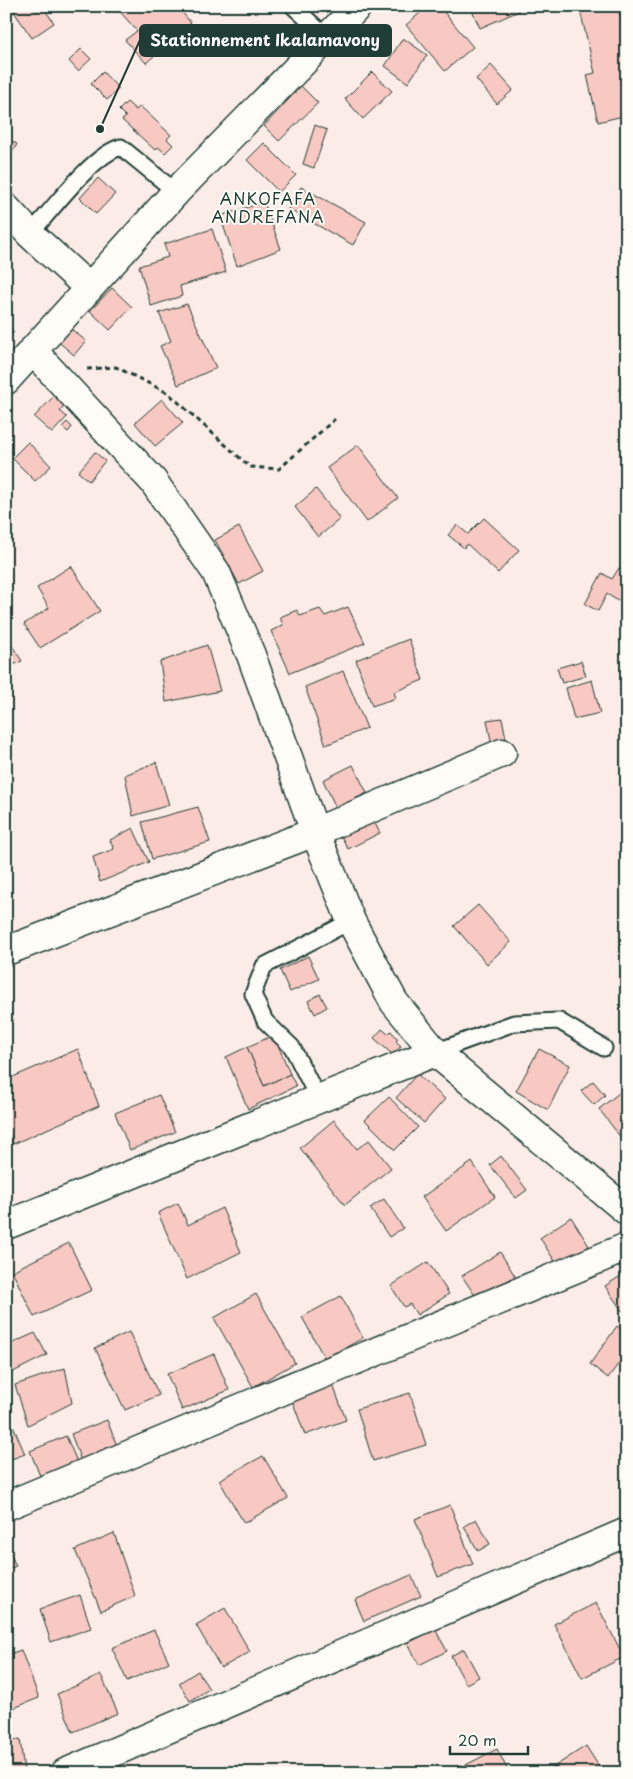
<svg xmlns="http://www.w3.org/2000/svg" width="633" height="1779" viewBox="0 0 633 1779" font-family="'Playpen Sans',sans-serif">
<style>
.building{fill:#f8c8c2;stroke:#1f3d34}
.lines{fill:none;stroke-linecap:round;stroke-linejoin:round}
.service-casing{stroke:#1f3d34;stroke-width:19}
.minor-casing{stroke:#1f3d34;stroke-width:31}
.tertiary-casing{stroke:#1f3d34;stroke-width:31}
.path{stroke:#1f3d34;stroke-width:3;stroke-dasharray:5 4;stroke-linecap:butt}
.service{stroke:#fdfcf7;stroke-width:15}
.minor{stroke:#fdfcf7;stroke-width:28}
.tertiary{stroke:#fdfcf7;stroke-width:28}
.labels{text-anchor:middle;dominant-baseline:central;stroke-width:4;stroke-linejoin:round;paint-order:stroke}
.neighbourhood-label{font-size:16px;letter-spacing:1px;fill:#1f3d34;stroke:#fdfcf7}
.leader{fill:none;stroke:#1f3d34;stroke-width:2}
.callout-dot{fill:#1f3d34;stroke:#fdfcf7;stroke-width:2}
.callout{fill:#1f3d34;stroke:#1f3d34;stroke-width:2}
.callout-label{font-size:16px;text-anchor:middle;font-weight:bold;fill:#fff}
</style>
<rect width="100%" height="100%" fill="#fcece7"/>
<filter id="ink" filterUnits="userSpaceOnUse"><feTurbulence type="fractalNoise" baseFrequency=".02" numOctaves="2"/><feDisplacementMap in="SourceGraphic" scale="10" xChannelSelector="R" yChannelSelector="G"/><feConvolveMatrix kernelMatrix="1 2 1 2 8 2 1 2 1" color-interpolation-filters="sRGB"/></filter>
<g filter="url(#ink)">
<g class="building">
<path d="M 10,6 L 34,6 L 37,11 L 43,7 L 54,23 L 32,38 Z"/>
<path d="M 115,6 L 177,6 L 191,23 L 146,63 L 125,40 L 137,31 Z"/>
<path d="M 428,6 L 439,6 L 473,47 L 445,71 L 406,25 Z"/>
<path d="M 470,6 L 517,6 L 519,11 L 480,28 Z"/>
<path d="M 579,6 L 618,6 L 627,42 L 627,115 L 598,122 L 587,75 L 595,73 Z"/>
<path d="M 403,38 L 427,55 L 408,83 L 385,66 Z"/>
<path d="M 81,49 L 91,59 L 78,71 L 69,61 Z"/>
<path d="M 491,65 L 513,90 L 497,104 L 476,79 Z"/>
<path d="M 103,72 L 119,89 L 107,100 L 91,84 Z"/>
<path d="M 372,72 L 392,91 L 363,119 L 345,99 Z"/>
<path d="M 301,86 L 318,103 L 279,141 L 264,126 Z"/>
<path d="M 127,102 L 136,110 L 140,106 L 171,135 L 167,139 L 173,145 L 165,153 L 158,147 L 155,150 L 122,120 L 126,117 L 119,110 Z"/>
<path d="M 315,125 L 327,130 L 314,168 L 303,164 Z"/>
<path d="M 6,138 L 17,144 L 8,161 L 6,160 Z"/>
<path d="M 264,143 L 296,175 L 279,192 L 247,160 Z"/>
<path d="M 98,178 L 115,194 L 96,214 L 80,198 Z"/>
<path d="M 301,187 L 366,222 L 353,245 L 288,209 Z"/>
<path d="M 264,202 L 281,249 L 237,266 L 220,216 Z"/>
<path d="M 212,229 L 226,272 L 180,286 L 182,296 L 151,306 L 139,266 L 168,257 L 164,244 Z"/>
<path d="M 112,288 L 132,307 L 110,330 L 90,311 Z"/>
<path d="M 187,304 L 216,368 L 178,385 L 160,346 L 171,341 L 159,313 Z"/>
<path d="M 6,325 L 14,332 L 6,339 Z"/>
<path d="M 66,325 L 86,341 L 74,355 L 55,339 Z"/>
<path d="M 56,394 L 67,404 L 60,411 L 67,417 L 52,433 L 34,417 Z"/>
<path d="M 162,399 L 183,423 L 155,446 L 135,423 Z"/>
<path d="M 67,422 L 72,427 L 68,432 L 62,427 Z"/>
<path d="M 28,442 L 51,466 L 35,481 L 12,458 Z"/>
<path d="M 358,445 L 398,498 L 367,522 L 327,468 Z"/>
<path d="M 95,452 L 105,461 L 89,481 L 78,472 Z"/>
<path d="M 316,489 L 340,519 L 318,537 L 295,507 Z"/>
<path d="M 484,518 L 519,550 L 498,573 L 467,544 L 464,548 L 448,535 L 457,525 L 468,534 Z"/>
<path d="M 239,527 L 263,571 L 239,584 L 215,540 Z"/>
<path d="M 71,566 L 100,611 L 40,648 L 24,624 L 49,608 L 37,588 Z"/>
<path d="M 619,568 L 627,572 L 627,585 L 618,601 L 607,594 L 598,611 L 585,604 L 602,573 L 612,579 Z"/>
<path d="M 348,607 L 365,643 L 290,673 L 271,631 L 283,625 L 280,617 L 297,610 L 300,616 L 320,609 L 325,616 Z"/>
<path d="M 409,639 L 423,680 L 394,692 L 396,698 L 372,706 L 356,660 Z"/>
<path d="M 11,644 L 22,661 L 6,668 L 6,647 Z"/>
<path d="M 207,645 L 220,691 L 166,702 L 160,662 Z"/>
<path d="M 581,661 L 586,676 L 562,683 L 557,668 Z"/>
<path d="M 343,671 L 367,728 L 326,745 L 305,687 Z"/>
<path d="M 592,680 L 600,713 L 574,719 L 566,688 Z"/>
<path d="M 502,718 L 507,743 L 492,746 L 487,720 Z"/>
<path d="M 156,762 L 169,805 L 133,816 L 125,775 Z"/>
<path d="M 353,765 L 367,793 L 336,808 L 323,780 Z"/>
<path d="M 198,807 L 210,842 L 152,859 L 142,822 Z"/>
<path d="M 372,818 L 380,833 L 348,849 L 340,834 Z"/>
<path d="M 133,828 L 149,862 L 100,882 L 93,857 L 114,849 L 110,840 Z"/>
<path d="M 478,905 L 511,942 L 487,964 L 454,926 Z"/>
<path d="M 308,956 L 319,979 L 290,992 L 280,970 Z"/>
<path d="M 320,994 L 327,1007 L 315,1014 L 308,1001 Z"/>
<path d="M 382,1029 L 388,1034 L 391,1031 L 398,1039 L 396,1041 L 401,1046 L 393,1055 L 374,1038 Z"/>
<path d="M 274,1035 L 290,1074 L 264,1086 L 247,1047 Z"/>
<path d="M 247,1047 L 264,1086 L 290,1074 L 296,1086 L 248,1109 L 226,1057 Z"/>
<path d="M 78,1049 L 99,1106 L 13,1144 L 6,1125 L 6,1080 Z"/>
<path d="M 539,1049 L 570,1065 L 548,1110 L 516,1091 Z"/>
<path d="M 417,1074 L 445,1099 L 424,1123 L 396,1098 Z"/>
<path d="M 593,1081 L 605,1095 L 594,1105 L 581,1091 Z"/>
<path d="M 619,1093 L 627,1103 L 627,1135 L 622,1139 L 599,1109 Z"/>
<path d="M 159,1095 L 175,1132 L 130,1150 L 115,1113 Z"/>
<path d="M 389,1097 L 418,1127 L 395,1150 L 365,1120 Z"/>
<path d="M 334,1120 L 357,1149 L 369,1140 L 391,1168 L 345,1205 L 300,1148 Z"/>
<path d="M 501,1156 L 527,1190 L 516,1198 L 490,1165 Z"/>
<path d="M 472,1162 L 495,1197 L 446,1231 L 422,1197 Z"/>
<path d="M 384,1199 L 403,1228 L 389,1237 L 370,1208 Z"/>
<path d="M 178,1203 L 188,1225 L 222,1208 L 241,1252 L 187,1279 L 158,1213 Z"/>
<path d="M 571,1217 L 589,1246 L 558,1266 L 540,1238 Z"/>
<path d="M 69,1243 L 92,1290 L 34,1317 L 12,1271 Z"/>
<path d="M 500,1252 L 515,1276 L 478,1300 L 462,1276 Z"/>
<path d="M 428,1262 L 449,1294 L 417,1315 L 410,1304 L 404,1307 L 391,1286 Z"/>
<path d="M 627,1272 L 627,1308 L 622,1311 L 605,1286 Z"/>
<path d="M 256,1294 L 295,1363 L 253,1387 L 214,1318 Z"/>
<path d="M 341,1296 L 363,1338 L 325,1359 L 302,1317 Z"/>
<path d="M 617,1326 L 627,1333 L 627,1352 L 608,1378 L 590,1364 Z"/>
<path d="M 129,1332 L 159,1395 L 125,1410 L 95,1348 Z"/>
<path d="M 35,1333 L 47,1355 L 11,1373 L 6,1346 Z"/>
<path d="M 214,1354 L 229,1390 L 182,1410 L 167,1374 Z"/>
<path d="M 65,1368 L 72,1403 L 28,1425 L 15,1385 Z"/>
<path d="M 333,1385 L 346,1420 L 305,1435 L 292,1400 Z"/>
<path d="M 410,1393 L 426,1445 L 373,1461 L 357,1409 Z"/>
<path d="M 10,1419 L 25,1454 L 6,1461 L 6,1420 Z"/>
<path d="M 107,1420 L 119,1451 L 83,1466 L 71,1434 Z"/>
<path d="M 66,1436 L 81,1471 L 44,1486 L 30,1451 Z"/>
<path d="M 263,1456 L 288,1498 L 244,1523 L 219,1480 Z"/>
<path d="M 450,1505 L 473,1564 L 438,1577 L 415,1519 Z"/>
<path d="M 476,1519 L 490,1544 L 478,1551 L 464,1526 Z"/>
<path d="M 114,1533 L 135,1596 L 101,1611 L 75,1550 Z"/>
<path d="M 6,1544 L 16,1566 L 6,1570 Z"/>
<path d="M 411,1575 L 421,1596 L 364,1621 L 355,1600 Z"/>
<path d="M 80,1595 L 91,1628 L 51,1642 L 40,1609 Z"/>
<path d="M 596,1603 L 624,1657 L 582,1678 L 554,1624 Z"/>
<path d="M 225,1608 L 250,1652 L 221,1668 L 196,1625 Z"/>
<path d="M 435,1629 L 447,1651 L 419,1665 L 408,1643 Z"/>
<path d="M 154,1630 L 169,1662 L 127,1681 L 112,1648 Z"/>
<path d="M 464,1649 L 479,1677 L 466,1684 L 451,1656 Z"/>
<path d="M 21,1650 L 39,1698 L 6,1711 L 6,1655 Z"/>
<path d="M 198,1671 L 209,1689 L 190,1701 L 179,1683 Z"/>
<path d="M 101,1675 L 118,1713 L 73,1732 L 57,1694 Z"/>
<path d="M 20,1739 L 24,1771 L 6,1773 L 6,1741 Z"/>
<path d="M 586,1746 L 603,1773 L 551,1773 L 549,1770 Z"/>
<path d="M 497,1749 L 509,1773 L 450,1773 Z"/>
</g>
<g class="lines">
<defs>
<g id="service">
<path d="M 293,6 L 326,37"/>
<path d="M 30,234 C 52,210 92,155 121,147 L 176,192"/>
<path d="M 435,1052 L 514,1023 L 559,1021 L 604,1048"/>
<path d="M 319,1100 L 292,1047 L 265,1021 L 253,994 L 264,966 L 351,921"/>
</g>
<g id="minor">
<path d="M 6,208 L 30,234 L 89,288"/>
<path d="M 6,951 L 315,832 L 502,753"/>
<path d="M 6,1225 L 435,1052"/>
<path d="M 6,1506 L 627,1247"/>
<path d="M 65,1773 L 627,1532"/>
</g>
<g id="tertiary">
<path d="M 33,351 L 153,481 L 216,572 L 251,655 L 315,832 L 351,921 L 394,1002 L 435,1052 L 627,1211"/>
<path d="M 6,380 L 176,192 L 358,6"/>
</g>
</defs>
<use href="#service" class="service-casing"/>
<use href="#minor" class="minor-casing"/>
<use href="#tertiary" class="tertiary-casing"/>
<path class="path" d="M 87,369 L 116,367 L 168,393 L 250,467 L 279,469 L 335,419"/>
<use href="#service" class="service"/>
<use href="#minor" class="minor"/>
<use href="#tertiary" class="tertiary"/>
</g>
</g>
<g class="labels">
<g class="neighbourhood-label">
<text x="268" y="198">ANKOFAFA<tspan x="268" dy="18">ANDREFANA</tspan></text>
</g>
</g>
<path class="leader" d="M100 129L140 40"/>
<circle class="callout-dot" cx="100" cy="129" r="5"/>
<rect class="callout" x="140" y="25" width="251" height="31" rx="5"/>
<g class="callout-label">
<text x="265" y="46">Stationnement Ikalamavony</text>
</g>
<rect width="633" height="1779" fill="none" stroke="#fdfcf7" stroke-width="25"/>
<rect x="12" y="12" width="608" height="1754" fill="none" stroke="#1f3d34" stroke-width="2" filter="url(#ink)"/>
<path d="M450 1746v8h78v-8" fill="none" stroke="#1f3d34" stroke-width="2.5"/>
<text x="458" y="1746" font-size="15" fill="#1f3d34" stroke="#fdfcf7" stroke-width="4" paint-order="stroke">20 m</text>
</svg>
